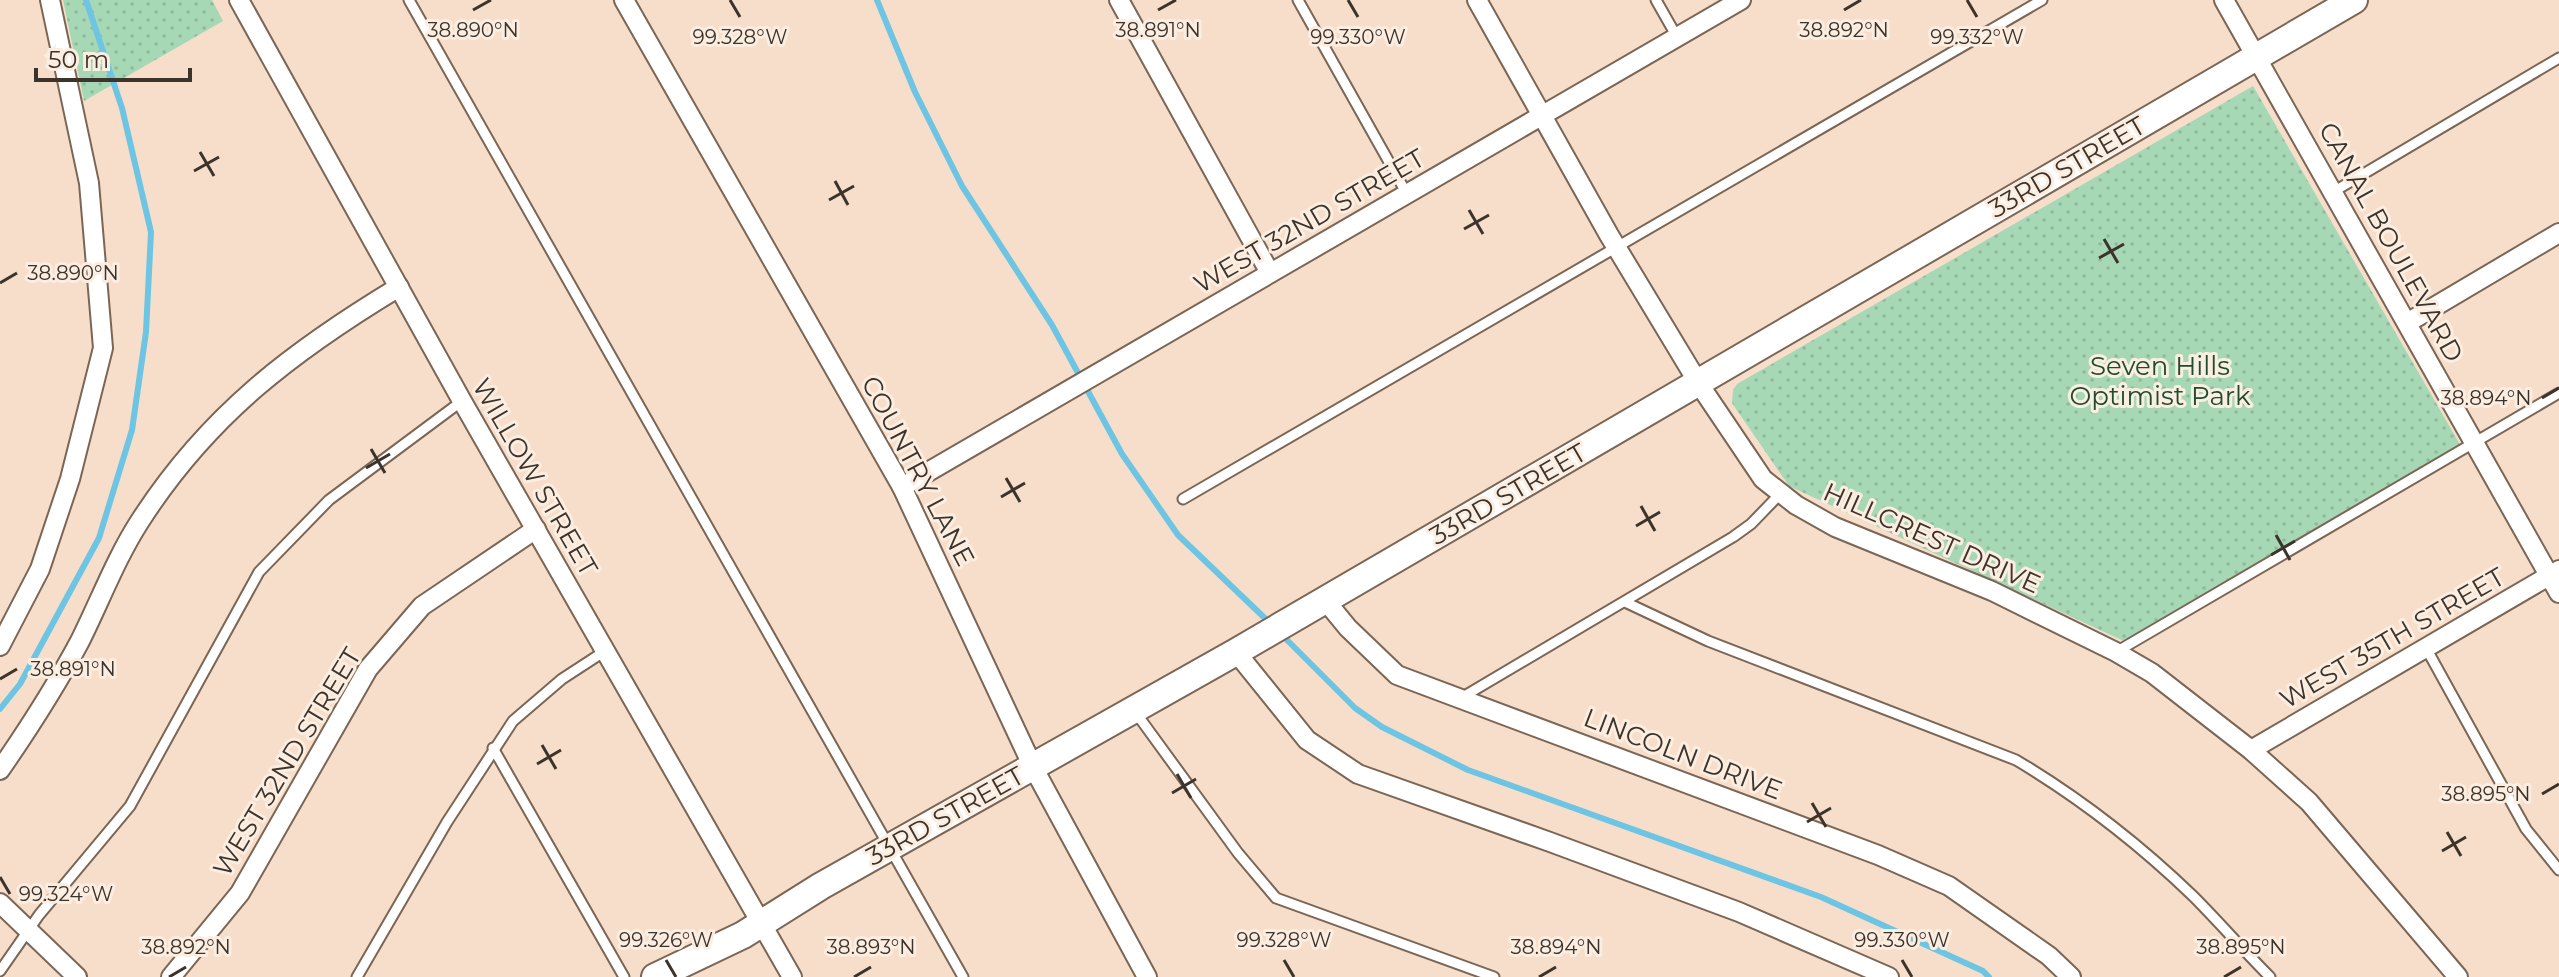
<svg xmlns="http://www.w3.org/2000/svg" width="2559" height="977" viewBox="0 0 2559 977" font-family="Montserrat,sans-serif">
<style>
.park{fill:url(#park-dots)}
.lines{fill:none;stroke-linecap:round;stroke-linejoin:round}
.stream{stroke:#6dc5e3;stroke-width:6}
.lane-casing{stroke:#7b6655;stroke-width:13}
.street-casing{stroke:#7b6655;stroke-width:22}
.secondary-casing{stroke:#7b6655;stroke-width:30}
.lane{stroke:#fff;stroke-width:9}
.street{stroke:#fff;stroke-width:18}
.secondary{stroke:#fff;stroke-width:26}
.ticks{fill:none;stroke:#3c332b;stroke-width:3}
.labels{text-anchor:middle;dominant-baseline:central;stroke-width:6;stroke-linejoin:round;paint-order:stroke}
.street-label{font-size:26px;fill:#3c332b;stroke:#fcede1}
.park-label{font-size:26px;fill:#1b4e30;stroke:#fcede1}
.ticks-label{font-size:20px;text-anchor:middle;fill:#3c332b;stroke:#fcede1;stroke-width:6;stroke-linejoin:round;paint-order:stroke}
</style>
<defs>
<pattern id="park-dots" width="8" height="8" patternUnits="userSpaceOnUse" patternTransform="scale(2)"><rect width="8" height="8" fill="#a6d8b6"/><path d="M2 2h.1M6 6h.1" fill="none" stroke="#90ba9d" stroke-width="1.8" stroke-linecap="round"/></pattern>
</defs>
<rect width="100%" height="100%" fill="#f6deca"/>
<g class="park">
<path d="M 63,0 L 212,0 L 223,21 L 84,101 Z"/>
<path d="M 2253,86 L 2462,448 L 2126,642 L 1789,486 L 1732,403 L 1733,390 L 1737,384 Z"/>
</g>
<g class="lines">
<g class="stream">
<path d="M 877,0 L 915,92 L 962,186 L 1052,325 L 1122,454 L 1178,535 L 1272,625"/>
<path d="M 1280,633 L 1355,708 L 1382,727 L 1468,770 L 1821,897 L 1983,971 L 1989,977"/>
<path d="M 0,709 L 20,684 L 99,538 L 132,430 L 146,332 L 151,232 L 122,108 L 86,0"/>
</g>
<defs>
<g id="lane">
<path d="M 409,0 L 963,977"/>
<path d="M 1298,0 L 1407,194"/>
<path d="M 1656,0 L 1677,37"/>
<path d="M 2333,192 L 2559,58"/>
<path d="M 1183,499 L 2042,0"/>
<path d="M 1625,602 L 1708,641 L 2016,760 C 2078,797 2141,846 2193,896 C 2219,922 2244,951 2270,977"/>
<path d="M 2426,648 L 2526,829 L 2559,870"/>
<path d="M 2116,652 L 2559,393"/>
<path d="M 1461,698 L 1733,537 L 1751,524 L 1781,493"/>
<path d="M 1136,713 L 1238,853 L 1276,898 L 1494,977"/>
<path d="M 493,748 L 624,977"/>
<path d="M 0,971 L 39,915 L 130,806 L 259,572 L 329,500 L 462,401"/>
<path d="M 357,977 L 447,822 L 513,721 L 562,679 L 605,651"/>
</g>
<g id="street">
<path d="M 239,0 L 462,401 L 792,977"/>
<path d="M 624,0 L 902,487 L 1033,767 L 1147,977"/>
<path d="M 1119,0 L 1270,273"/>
<path d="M 1477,0 L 1609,235 L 1699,384 L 1763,479 L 1796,505 L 1835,527 L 1992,591 L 2116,652 L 2152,673 L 2251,750 L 2309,802 L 2458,977"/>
<path d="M 2224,0 L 2559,593"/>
<path d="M 2407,323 L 2559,233"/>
<path d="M 902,487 L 1741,0"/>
<path d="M 1325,600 L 1348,628 L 1397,675 L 1878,855 L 1949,886 L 2049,956 L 2071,977"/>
<path d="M 0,646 L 40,569 L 70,479 L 103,348 L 89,183 L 50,0"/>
<path d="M 1236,652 L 1307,740 L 1358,774 L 1550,842 L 1739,912 L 1889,977"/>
<path d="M 2251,750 L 2559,570"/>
<path d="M 0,770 C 29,728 56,686 80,641 C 100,601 116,558 140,521 C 208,415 293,351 399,287"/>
<path d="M 0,903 L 77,977"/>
<path d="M 171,977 L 240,893 L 368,669 L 422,606 L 536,529"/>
</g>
<path id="secondary" d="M 655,977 L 743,935 L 821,886 L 1236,652 L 2354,0"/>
</defs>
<use href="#lane" class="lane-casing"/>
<use href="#street" class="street-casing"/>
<use href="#secondary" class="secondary-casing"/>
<use href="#lane" class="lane"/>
<use href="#street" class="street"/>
<use href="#secondary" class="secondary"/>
</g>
<path class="ticks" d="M 730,0 L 740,17M 1348,0 L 1358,17M 1967,0 L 1977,17M 473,10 L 491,0M 1158,10 L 1176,0M 1844,10 L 1861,0M 200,152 L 214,176M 194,171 L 219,157M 835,181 L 848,205M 829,200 L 854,186M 1469,210 L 1483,234M 1464,229 L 1489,215M 2104,239 L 2118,263M 2099,258 L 2124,244M 0,283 L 17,273M 2542,398 L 2559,388M 371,449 L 385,473M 366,468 L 390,454M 1006,478 L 1020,502M 1001,497 L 1025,483M 1641,506 L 1655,531M 1636,526 L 1660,512M 2276,535 L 2290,560M 2271,555 L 2295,541M 0,679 L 17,669M 542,745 L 556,769M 537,764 L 561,750M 1177,774 L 1191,798M 1172,793 L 1196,779M 2542,794 L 2559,784M 1812,803 L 1826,827M 1807,822 L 1831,808M 2447,832 L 2461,856M 2442,851 L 2466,837M 0,877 L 10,894M 666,960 L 676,977M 1284,960 L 1294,977M 1902,960 L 1912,977M 169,977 L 186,967M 854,977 L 871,967M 1539,977 L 1556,967M 2224,977 L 2241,967"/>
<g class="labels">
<g class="street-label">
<text transform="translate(2067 167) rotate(-30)">33RD STREET</text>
<text transform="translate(1309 221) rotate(-30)">WEST 32ND STREET</text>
<text transform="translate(2391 242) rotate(61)">CANAL BOULEVARD</text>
<text transform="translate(918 471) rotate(62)">COUNTRY LANE</text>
<text transform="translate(535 477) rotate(60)">WILLOW STREET</text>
<text transform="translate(1508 494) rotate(-30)">33RD STREET</text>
<text transform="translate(1932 538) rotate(24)">HILLCREST DRIVE</text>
<text transform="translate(2392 638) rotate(-30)">WEST 35TH STREET</text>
<text transform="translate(1683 754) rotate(21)">LINCOLN DRIVE</text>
<text transform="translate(287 762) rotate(-59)">WEST 32ND STREET</text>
<text transform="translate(945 816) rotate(-29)">33RD STREET</text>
</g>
<g class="park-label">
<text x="2160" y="366">Seven Hills<tspan x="2160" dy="30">Optimist Park</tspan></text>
</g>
</g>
<g class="ticks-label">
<text x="1158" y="37">38.891°N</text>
<text x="473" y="37">38.890°N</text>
<text x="1844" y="37">38.892°N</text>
<text x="740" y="44">99.328°W</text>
<text x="1358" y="44">99.330°W</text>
<text x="1977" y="44">99.332°W</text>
<text x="73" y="280">38.890°N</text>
<text x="2486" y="405">38.894°N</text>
<text x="73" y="676">38.891°N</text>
<text x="2486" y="801">38.895°N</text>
<text x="66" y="901">99.324°W</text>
<text x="666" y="947">99.326°W</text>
<text x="1284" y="947">99.328°W</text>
<text x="1902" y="947">99.330°W</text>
<text x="186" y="954">38.892°N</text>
<text x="871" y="954">38.893°N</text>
<text x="1556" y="954">38.894°N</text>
<text x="2241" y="954">38.895°N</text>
</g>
<path d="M36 68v12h154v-12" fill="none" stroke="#3c332b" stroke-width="4"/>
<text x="48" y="68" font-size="24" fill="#3c332b" stroke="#fcede1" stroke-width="6" paint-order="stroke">50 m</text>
</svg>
